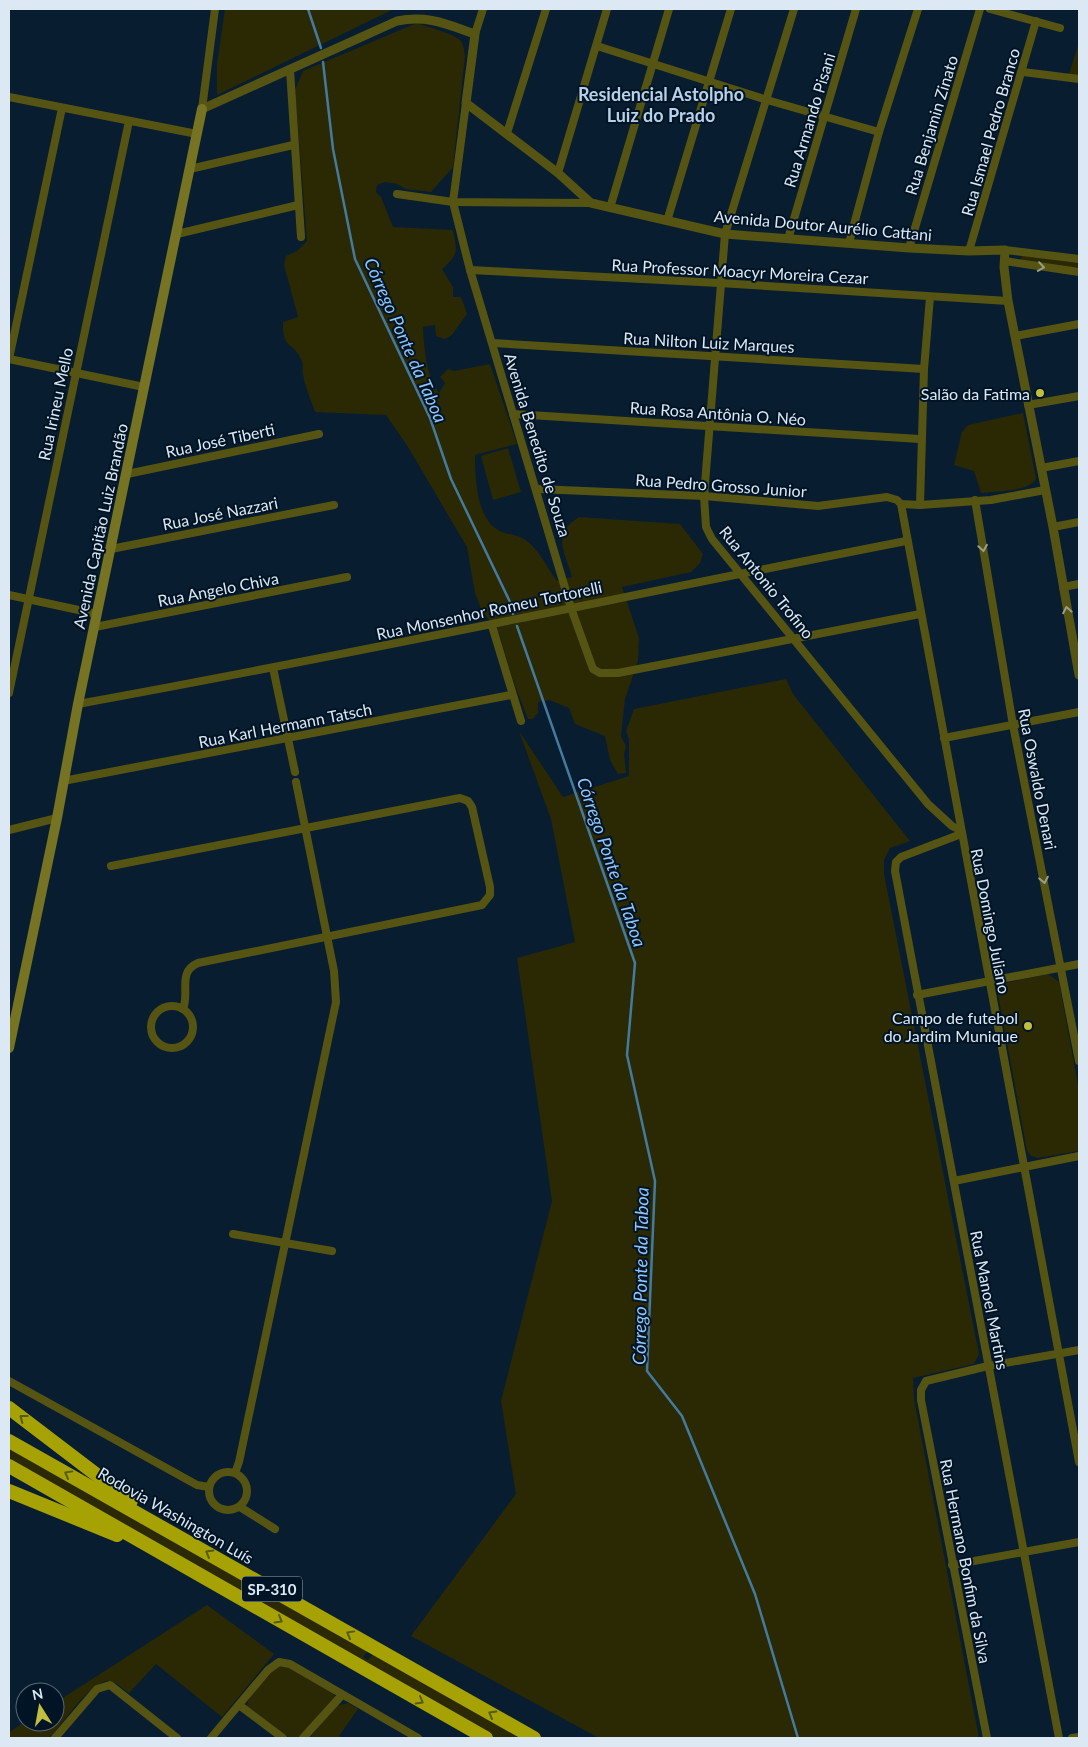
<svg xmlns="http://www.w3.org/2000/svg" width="1088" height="1747" viewBox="0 0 1088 1747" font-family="Lato,sans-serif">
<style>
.green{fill:#2a2903}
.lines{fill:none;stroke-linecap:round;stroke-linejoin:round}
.stream{stroke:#457a9f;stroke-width:2.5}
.minor{stroke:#565413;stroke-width:8}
.tertiary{stroke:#565413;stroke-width:9}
.secondary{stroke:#767323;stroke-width:10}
.motorway{stroke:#a7a204;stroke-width:14}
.oneway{stroke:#999e84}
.oneway2{stroke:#545b14}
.poi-dot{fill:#c1bd3f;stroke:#011425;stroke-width:2}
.labels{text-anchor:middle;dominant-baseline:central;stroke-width:4;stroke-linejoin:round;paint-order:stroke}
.shield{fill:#011425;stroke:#9aa9b7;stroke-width:1}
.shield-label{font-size:15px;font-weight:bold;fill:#dce9f5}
.street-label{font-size:16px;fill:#dce9f5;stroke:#011425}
.poi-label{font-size:16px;fill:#dce9f5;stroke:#011425;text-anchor:end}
.neighbourhood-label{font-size:18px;font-weight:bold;fill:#b7d1e8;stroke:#011425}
.water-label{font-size:18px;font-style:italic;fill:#8dc6f9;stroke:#011425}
</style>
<rect width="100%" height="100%" fill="#081d2f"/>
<g class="green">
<path d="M 225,9 L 394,9 L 217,95 L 217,64 Z"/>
<path d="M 417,23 C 427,27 455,34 461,41 C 464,45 464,52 465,56 L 453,167 L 431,192 L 406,189 L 397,184 L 385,182 L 377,185 L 376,192 L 381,197 L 393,227 L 453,230 C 457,252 459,254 442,269 L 453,287 L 453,297 L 461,297 L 467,314 L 452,335 L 445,339 L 436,336 L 435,325 L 423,327 C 424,348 426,375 439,393 L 445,383 L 440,377 L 448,369 L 454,371 L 490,364 L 517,444 L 475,455 C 475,477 476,517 498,530 C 506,535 519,534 527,541 C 540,551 547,568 557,581 L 572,577 C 565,552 551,534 579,517 L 680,524 L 703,554 L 700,563 L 691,572 L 622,587 L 639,638 L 638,661 L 625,699 L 621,736 L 626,746 L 624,754 L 626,773 L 618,774 L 610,760 L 605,736 L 575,724 L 569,708 L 549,700 L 538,702 L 538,713 L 533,719 L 528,719 L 515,686 L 499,634 L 481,609 L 475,593 L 467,547 L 408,447 L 386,415 L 315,412 C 311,400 305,387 303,374 C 302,369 304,364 301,359 C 293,341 282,350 283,322 L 298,317 L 284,265 L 286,256 L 297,251 L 307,241 L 295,90 L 303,71 Z"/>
<path d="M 1079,42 L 1079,76 L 1069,74 Z"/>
<path d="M 1022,255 L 1079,263 L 1079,270 L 1021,260 Z"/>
<path d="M 1023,413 L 1036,478 C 1032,492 995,491 981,493 L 974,471 L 954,465 L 962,432 L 968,425 Z"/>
<path d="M 508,448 L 521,492 L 493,500 L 481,456 Z"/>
<path d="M 786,679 L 793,694 L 910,841 L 890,848 L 884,860 L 884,874 L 979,1354 L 974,1364 L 913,1378 L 914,1399 L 979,1738 L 599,1738 L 411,1636 L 516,1494 L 501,1401 L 552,1201 L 517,958 L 575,942 L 551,819 L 519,731 L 563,797 L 629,776 L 629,740 L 626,731 L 634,709 Z"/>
<path d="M 1048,974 L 1059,982 L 1079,1090 L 1079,1151 L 1038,1158 L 1031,1156 L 1027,1151 L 998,994 L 1000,987 L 1005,983 Z"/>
<path d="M 9,1446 L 370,1649 L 363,1657 L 368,1660 L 374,1653 L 527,1738 L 495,1738 L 9,1462 Z"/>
<path d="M 207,1605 L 274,1654 L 222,1717 L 156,1664 L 129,1693 C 123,1689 115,1681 108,1681 C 91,1681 61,1725 50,1738 L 9,1738 L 9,1732 L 25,1722 L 55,1722 L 55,1703 Z"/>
<path d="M 282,1665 L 290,1666 L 331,1691 L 336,1697 L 300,1738 L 290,1738 L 246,1707 L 249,1699 L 271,1670 Z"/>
<path d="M 348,1703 L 358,1709 L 339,1736 L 343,1738 L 309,1738 L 336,1706 Z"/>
</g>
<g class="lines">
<g class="stream">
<path d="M 308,9 L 321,48"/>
<path d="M 323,62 L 333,149 L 355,259 L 430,418 L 451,479 L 510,602 L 513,614"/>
<path d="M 517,626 L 635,963 L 627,1055 L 655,1181 L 647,1371 L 682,1416 L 755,1594 L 798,1738"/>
</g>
<g class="minor">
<path d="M 794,9 L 725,234 L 704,496 L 706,527 L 712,539 L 928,804 L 952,826 L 960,830"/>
<path d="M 990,9 L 1060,28"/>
<path d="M 475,34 L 483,9"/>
<path d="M 597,46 L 767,100 L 879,132"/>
<path d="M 290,70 L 301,237"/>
<path d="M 1023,72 L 1079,79"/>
<path d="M 9,97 L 197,134"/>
<path d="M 466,103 L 453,202 L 470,270 L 571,608 L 593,669 L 600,673 L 618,673 L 920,614"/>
<path d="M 202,109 L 215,9"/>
<path d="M 507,133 L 546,9"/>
<path d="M 190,169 L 293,145"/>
<path d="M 558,173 L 607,9"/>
<path d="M 397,194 L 453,202 L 591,203"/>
<path d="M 610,208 L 669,9"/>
<path d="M 667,221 L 731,9"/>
<path d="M 177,234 L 298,205"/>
<path d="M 788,239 L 856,9"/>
<path d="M 849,243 L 879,132 L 918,9"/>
<path d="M 909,248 L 980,9"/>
<path d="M 1005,250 L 1079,259"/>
<path d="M 969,251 L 1036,21"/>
<path d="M 1004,261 L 1079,272"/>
<path d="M 470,270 L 719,283 L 1008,301"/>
<path d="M 1015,336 L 1079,324"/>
<path d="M 493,343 L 924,369"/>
<path d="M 9,359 L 62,108"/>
<path d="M 9,359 L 144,387"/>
<path d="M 1028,405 L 1079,396"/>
<path d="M 513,414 L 920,439"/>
<path d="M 1041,468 L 1079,461"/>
<path d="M 127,474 L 319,434"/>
<path d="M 537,489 L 704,496 L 818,506 L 887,497 L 897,500 L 901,504 L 920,505 L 991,500 L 1045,490"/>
<path d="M 975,500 L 1013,725 L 1079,1061"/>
<path d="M 901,504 L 1079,1462"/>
<path d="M 920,505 L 924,369 L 930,297"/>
<path d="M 1053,527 L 1079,522"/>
<path d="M 111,549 L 334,505"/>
<path d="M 1063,587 L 1079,584"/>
<path d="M 9,595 L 97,614"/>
<path d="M 492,626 L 521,721"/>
<path d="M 95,627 L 347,577"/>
<path d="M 273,668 L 295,772"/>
<path d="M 9,693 L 129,121"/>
<path d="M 78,704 C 355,654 630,595 906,541"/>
<path d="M 944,738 L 1079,712"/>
<path d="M 63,781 L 511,695"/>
<path d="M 9,830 L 57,818"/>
<path d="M 961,834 L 901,857 L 896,862 L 895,871 L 1059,1738"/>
<path d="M 111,866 L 460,798 L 468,801 L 472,807 L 490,887 L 490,895 L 482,905 L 198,963 C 177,972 190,992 183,1009"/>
<path d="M 917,995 L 1079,964"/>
<circle cx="172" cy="1027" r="21"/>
<path d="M 954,1181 L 1079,1156"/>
<path d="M 233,1234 L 332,1251"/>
<path d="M 9,1381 L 197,1485 L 209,1487"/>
<circle cx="228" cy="1491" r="19"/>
<path d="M 235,1473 L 239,1462 L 336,1002 L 334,971 L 296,782"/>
<path d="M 240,1507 L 275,1529"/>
<path d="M 952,1565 L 1079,1542"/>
<path d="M 239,1705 L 283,1738"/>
<path d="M 55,1738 L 97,1689 L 110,1685 L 177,1738"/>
<path d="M 211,1738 L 268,1670 L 279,1662 L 290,1664 L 418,1738"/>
<path d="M 303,1738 L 342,1695"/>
<path d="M 987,1738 L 921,1400 L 921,1390 L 926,1381 L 988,1366 L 1079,1350"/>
<path d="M 1072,1738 L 1079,1737"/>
</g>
<path class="tertiary" d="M 202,109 L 397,21 C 428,15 446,24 475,34 L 466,103 L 558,173 L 591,203 L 725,234 L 909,248 L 969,251 L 1005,250 L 1004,267 L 1008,301 L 1053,527 L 1079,675"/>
<path class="secondary" d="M 9,1048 L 57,818 L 78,704 L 202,109"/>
<g class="motorway">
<path d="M 9,1408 L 131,1501"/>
<path d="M 9,1441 L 534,1738"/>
<path d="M 9,1466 L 486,1738"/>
<path d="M 9,1491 L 117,1535"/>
</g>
</g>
<defs><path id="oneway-chevron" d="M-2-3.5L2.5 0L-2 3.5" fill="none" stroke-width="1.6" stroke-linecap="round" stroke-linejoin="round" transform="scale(1.25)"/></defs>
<g class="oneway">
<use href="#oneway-chevron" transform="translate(1041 267) rotate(8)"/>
<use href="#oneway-chevron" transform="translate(983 548) rotate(81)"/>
<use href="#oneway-chevron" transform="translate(1067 610) rotate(-100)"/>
<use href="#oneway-chevron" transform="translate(1044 880) rotate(79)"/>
</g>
<g class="oneway2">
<use href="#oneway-chevron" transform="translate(23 1418) rotate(-143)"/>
<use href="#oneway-chevron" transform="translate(68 1474) rotate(-151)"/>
<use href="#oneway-chevron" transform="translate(209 1553) rotate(-149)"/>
<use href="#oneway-chevron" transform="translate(279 1620) rotate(30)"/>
<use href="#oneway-chevron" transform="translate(350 1634) rotate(-151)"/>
<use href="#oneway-chevron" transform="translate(420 1701) rotate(30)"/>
<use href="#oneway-chevron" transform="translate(492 1714) rotate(-150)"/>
</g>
<g class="poi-dot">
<circle cx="1040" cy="393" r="5"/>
<circle cx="1028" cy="1026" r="5"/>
</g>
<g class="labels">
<rect class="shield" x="242" y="1576.5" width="60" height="25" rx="4"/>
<g class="shield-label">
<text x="272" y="1589">SP-310</text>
</g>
<g class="street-label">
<text transform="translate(809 120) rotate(-73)">Rua Armando Pisani</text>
<text transform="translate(931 125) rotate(-73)">Rua Benjamin Zinato</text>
<text transform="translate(990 132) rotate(-74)">Rua Ismael Pedro Branco</text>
<text transform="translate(823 225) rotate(5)">Avenida Doutor Aurélio Cattani</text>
<text transform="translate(740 271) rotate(3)">Rua Professor Moacyr Moreira Cezar</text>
<text transform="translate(709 342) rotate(3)">Rua Nilton Luiz Marques</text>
<text transform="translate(55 404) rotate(-78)">Rua Irineu Mello</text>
<text transform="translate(718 413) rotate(4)">Rua Rosa Antônia O. Néo</text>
<text transform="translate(220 440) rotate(-12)">Rua José Tiberti</text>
<text transform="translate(538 445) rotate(73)">Avenida Benedito de Souza</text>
<text transform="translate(721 485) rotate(4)">Rua Pedro Grosso Junior</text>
<text transform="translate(220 513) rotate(-11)">Rua José Nazzari</text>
<text transform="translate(100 526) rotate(-78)">Avenida Capitão Luiz Brandão</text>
<text transform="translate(767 582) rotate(51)">Rua Antonio Trofino</text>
<text transform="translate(218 589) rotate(-11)">Rua Angelo Chiva</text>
<text transform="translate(489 610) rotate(-12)">Rua Monsenhor Romeu Tortorelli</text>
<text transform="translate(285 725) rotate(-11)">Rua Karl Hermann Tatsch</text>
<text transform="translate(1038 779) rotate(79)">Rua Oswaldo Denari</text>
<text transform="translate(991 921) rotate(79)">Rua Domingo Juliano</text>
<text transform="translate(990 1300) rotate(79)">Rua Manoel Martins</text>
<text transform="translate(176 1515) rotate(30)">Rodovia Washington Luís</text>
<text transform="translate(966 1561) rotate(79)">Rua Hermano Bonfim da Silva</text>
</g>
<g class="poi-label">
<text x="1030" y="393">Salão da Fatima</text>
<text x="1018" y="1017">Campo de futebol<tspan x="1018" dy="18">do Jardim Munique</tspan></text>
</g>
<g class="neighbourhood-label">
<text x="661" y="94">Residencial Astolpho<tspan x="661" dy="21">Luiz do Prado</tspan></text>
</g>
<g class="water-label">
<text transform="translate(406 340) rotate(66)">Córrego Ponte da Taboa</text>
<text transform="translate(612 862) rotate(71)">Córrego Ponte da Taboa</text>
<text transform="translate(640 1276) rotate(-89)">Córrego Ponte da Taboa</text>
</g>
</g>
<rect width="1088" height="1747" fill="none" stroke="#dce9f5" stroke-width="20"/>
<g transform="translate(40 1707) rotate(349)"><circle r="24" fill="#011425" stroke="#596978"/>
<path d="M0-4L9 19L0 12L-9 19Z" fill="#c1bd3f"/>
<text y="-8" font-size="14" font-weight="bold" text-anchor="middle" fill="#dce9f5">N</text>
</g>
</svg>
